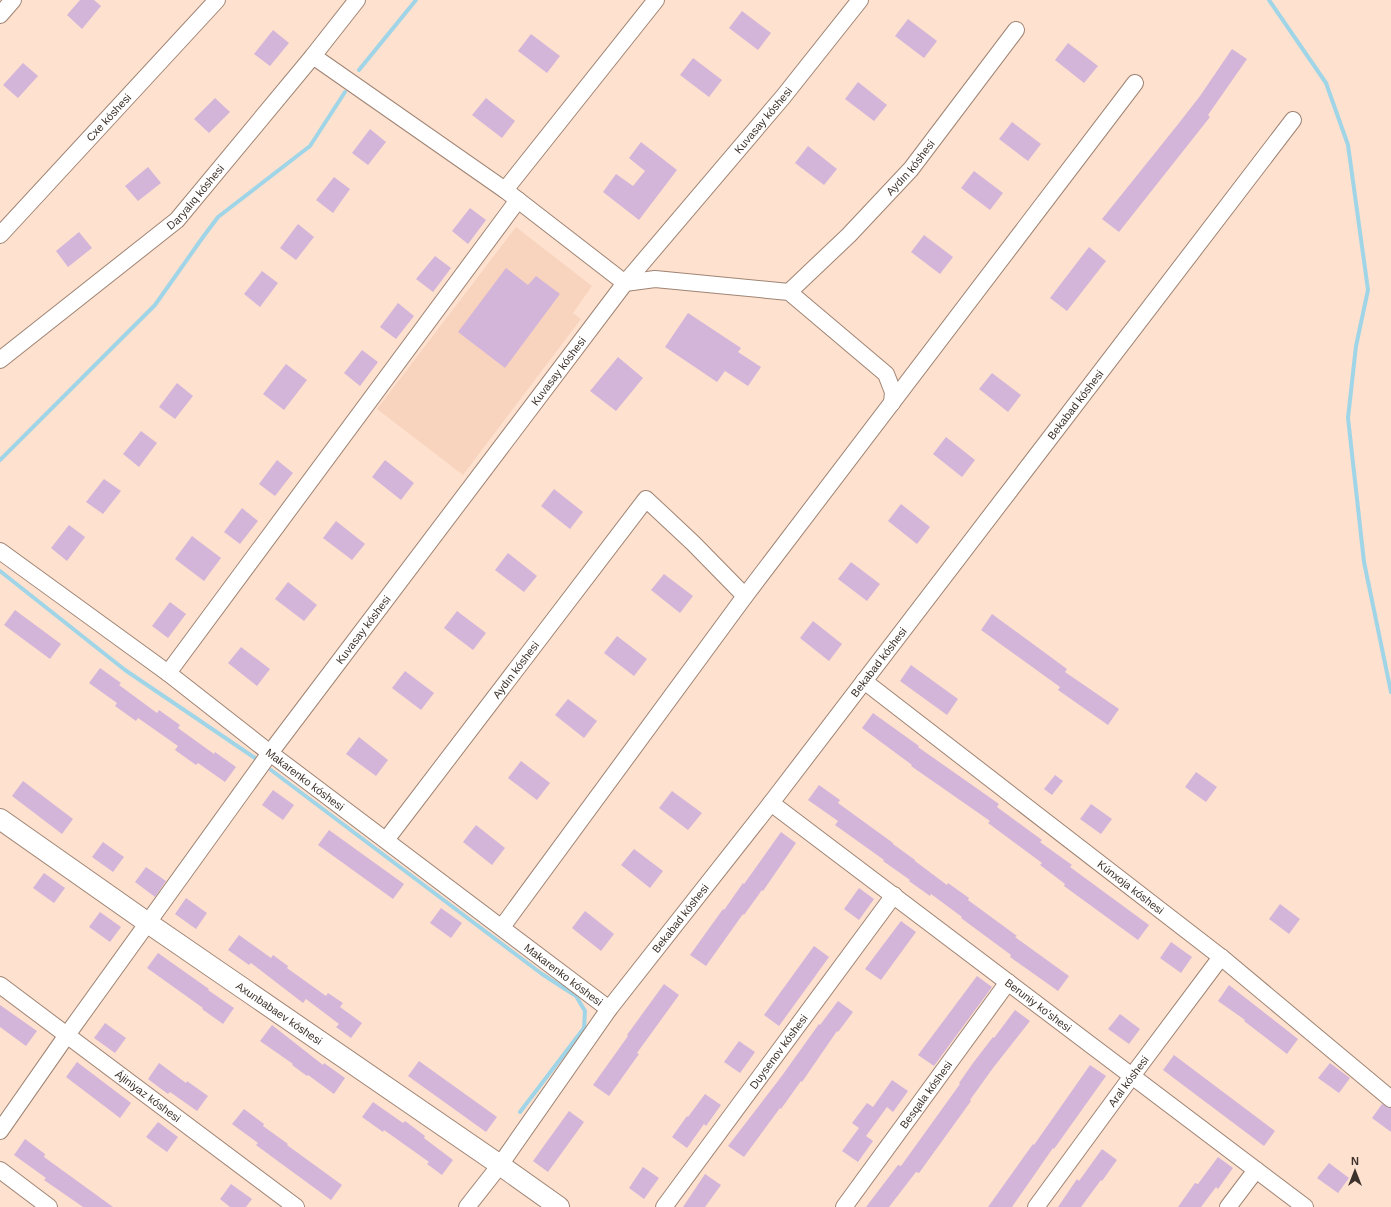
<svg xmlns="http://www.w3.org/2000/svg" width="1391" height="1207" viewBox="0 0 1391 1207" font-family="Helvetica,sans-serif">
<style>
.built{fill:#f8d4be}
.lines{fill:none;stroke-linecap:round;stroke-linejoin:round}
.stream{stroke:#a0d5e8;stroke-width:4}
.building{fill:#d4b5da}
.minor-casing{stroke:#9f8474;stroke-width:18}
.tertiary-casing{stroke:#9f8474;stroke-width:22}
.minor{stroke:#fff;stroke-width:16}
.tertiary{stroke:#fff;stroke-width:20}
.labels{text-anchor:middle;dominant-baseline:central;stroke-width:3;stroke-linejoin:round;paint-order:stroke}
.street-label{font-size:11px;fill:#3d322b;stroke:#fee1cf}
</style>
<rect width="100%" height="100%" fill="#fee1cf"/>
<path class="built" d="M 516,227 L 592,286 L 573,313 L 581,319 L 463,475 L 377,409 Z"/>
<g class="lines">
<g class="stream">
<path d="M 1269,0 L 1326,83 L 1348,145 L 1368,290 L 1356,346 L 1348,418 L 1364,562 L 1391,692"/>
<path d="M 359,70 L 416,0"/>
<path d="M 0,460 L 155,305 L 203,237 L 218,217 L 310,146 L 345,92"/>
<path d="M 0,571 L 125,670 L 255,758"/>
<path d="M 271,770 L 542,974 L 576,996 L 585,1011 L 584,1028 L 520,1112"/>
</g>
</g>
<g class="building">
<path d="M 80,0 L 94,0 L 101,6 L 82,29 L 67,15 Z"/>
<path d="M 742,11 L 771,33 L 758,50 L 729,28 Z"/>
<path d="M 908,19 L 937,41 L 924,58 L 895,36 Z"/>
<path d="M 273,30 L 289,43 L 270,66 L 254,54 Z"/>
<path d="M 531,34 L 560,56 L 547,73 L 518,51 Z"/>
<path d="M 1068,43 L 1098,66 L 1084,83 L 1055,60 Z"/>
<path d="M 1232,49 L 1247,59 L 1208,115 L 1210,117 L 1119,232 L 1102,219 L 1179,123 L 1200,96 Z"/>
<path d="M 693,58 L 722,80 L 709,97 L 680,75 Z"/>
<path d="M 23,63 L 38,76 L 18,98 L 3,85 Z"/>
<path d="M 858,82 L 887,105 L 874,121 L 845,99 Z"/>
<path d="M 215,98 L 230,112 L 209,133 L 194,119 Z"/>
<path d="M 486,98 L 515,121 L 502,138 L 472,115 Z"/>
<path d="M 1012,122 L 1041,144 L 1028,161 L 999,139 Z"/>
<path d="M 370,129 L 386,142 L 368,165 L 352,153 Z"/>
<path d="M 641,142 L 677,170 L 639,220 L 603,192 L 616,174 L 633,186 L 645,171 L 629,158 Z"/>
<path d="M 808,146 L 837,169 L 824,185 L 795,163 Z"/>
<path d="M 148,167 L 161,183 L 138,201 L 125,186 Z"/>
<path d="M 974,171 L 1003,193 L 990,210 L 961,188 Z"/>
<path d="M 334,177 L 350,189 L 333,213 L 316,200 Z"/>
<path d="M 470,208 L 486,220 L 468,244 L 452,231 Z"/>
<path d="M 298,224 L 314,237 L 296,260 L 280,248 Z"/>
<path d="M 79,232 L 92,248 L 68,267 L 56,251 Z"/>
<path d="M 924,235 L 953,257 L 940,274 L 911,252 Z"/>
<path d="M 1089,247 L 1106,261 L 1067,311 L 1050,298 Z"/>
<path d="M 435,256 L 451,268 L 433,292 L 416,279 Z"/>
<path d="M 506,268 L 528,285 L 536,276 L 560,294 L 505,368 L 458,332 Z"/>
<path d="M 262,271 L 278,283 L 260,307 L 244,294 Z"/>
<path d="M 398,303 L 414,316 L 396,339 L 380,327 Z"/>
<path d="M 688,313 L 741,348 L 738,352 L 761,367 L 748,386 L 725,371 L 717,382 L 665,347 Z"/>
<path d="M 362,350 L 378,362 L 360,386 L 344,373 Z"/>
<path d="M 618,357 L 643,378 L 616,411 L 590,391 Z"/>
<path d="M 286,364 L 307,380 L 284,410 L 263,394 Z"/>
<path d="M 992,373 L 1021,395 L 1008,412 L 979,389 Z"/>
<path d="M 177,383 L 193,396 L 175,419 L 159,407 Z"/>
<path d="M 141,431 L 157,443 L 139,467 L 123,454 Z"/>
<path d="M 946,437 L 975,460 L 962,477 L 933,454 Z"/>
<path d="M 277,460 L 293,473 L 275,496 L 259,484 Z"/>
<path d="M 385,460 L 414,483 L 401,500 L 372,477 Z"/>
<path d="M 104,479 L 121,491 L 103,514 L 86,502 Z"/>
<path d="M 554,489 L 583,512 L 570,529 L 541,506 Z"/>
<path d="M 901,504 L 930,527 L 917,544 L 888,521 Z"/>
<path d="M 242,508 L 258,521 L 240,544 L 224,532 Z"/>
<path d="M 336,521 L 365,544 L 352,560 L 323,538 Z"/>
<path d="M 69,525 L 85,537 L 67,561 L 51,548 Z"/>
<path d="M 192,536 L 221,558 L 204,581 L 175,559 Z"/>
<path d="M 508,553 L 537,576 L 524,592 L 495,570 Z"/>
<path d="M 851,562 L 880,584 L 867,601 L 838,579 Z"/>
<path d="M 664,574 L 693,596 L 680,613 L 651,590 Z"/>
<path d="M 288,582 L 317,605 L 304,621 L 275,599 Z"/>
<path d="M 170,602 L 186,614 L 168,638 L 152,626 Z"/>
<path d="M 15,610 L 61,644 L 50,659 L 4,625 Z"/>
<path d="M 457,611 L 486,633 L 473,650 L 444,628 Z"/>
<path d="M 992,614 L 1067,669 L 1065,672 L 1119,709 L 1108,725 L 1058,690 L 1060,687 L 981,630 Z"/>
<path d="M 813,621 L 842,644 L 829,661 L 800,638 Z"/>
<path d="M 617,636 L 647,659 L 634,676 L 604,653 Z"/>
<path d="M 241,647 L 270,669 L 257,686 L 228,663 Z"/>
<path d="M 911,665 L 958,699 L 947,715 L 900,681 Z"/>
<path d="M 100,668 L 121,683 L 119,685 L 157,713 L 159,710 L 180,725 L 178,728 L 214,754 L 215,752 L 236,767 L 225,782 L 198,763 L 196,765 L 175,750 L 178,746 L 138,718 L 136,721 L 115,706 L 117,703 L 89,683 Z"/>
<path d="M 405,671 L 434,693 L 421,710 L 392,688 Z"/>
<path d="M 568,699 L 597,721 L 584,738 L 555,715 Z"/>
<path d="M 873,713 L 919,746 L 918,747 L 999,804 L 997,807 L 1042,840 L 1040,842 L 1072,865 L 1070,867 L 1149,925 L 1138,940 L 1064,886 L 1065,884 L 1040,865 L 1042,863 L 988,823 L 990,821 L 911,766 L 912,765 L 862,728 Z"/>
<path d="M 359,737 L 388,760 L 376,776 L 346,754 Z"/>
<path d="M 521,761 L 550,783 L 537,800 L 508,778 Z"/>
<path d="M 1196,772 L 1217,787 L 1206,802 L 1185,787 Z"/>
<path d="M 1055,775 L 1063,781 L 1052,795 L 1044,789 Z"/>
<path d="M 23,781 L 73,819 L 62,834 L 12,796 Z"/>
<path d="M 819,785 L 840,800 L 838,803 L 893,843 L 893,844 L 915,860 L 915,861 L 947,885 L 948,883 L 969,898 L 968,900 L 1017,936 L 1015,937 L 1069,976 L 1058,991 L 1010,957 L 1011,955 L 961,918 L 962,917 L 931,894 L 930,896 L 909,881 L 910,880 L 883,861 L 884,860 L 835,825 L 838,821 L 808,800 Z"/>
<path d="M 273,790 L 294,805 L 283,820 L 262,805 Z"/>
<path d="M 672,791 L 702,813 L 688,830 L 659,808 Z"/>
<path d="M 1091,804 L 1112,819 L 1101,834 L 1080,819 Z"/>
<path d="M 476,825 L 505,848 L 492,865 L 463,842 Z"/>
<path d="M 329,830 L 404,884 L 393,899 L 318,845 Z"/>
<path d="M 781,832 L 796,843 L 763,891 L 762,890 L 744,915 L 743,914 L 706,966 L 690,955 L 723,909 L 724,910 L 743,883 L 744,884 Z"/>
<path d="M 103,842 L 124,857 L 113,872 L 92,857 Z"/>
<path d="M 634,849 L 663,871 L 650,888 L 621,865 Z"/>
<path d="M 146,867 L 166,881 L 155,897 L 135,882 Z"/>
<path d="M 44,873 L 65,888 L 54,903 L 33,888 Z"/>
<path d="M 859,888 L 874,899 L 859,920 L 844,909 Z"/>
<path d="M 186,898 L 207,913 L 196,929 L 175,914 Z"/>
<path d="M 1280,904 L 1300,919 L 1289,934 L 1269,919 Z"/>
<path d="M 441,908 L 462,923 L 451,938 L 430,923 Z"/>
<path d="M 585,911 L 614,934 L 601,951 L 572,928 Z"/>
<path d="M 100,912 L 121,927 L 110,942 L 89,927 Z"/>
<path d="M 901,921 L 916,932 L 881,980 L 865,969 Z"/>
<path d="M 239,935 L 271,958 L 273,955 L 288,966 L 287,968 L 326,996 L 328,993 L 343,1003 L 340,1007 L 362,1023 L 351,1038 L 336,1027 L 339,1024 L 306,999 L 303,1003 L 251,963 L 249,965 L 228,950 Z"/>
<path d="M 1171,942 L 1192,957 L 1181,973 L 1160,958 Z"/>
<path d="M 814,946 L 829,957 L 779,1026 L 764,1015 Z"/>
<path d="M 158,953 L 209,989 L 208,990 L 234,1008 L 223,1024 L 202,1009 L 203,1008 L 147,968 Z"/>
<path d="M 977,976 L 992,987 L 934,1066 L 918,1055 Z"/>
<path d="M 664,984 L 679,995 L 637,1053 L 639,1054 L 609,1096 L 593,1085 L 628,1036 L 627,1035 Z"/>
<path d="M 1229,985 L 1298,1039 L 1287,1054 L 1244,1021 L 1245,1020 L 1218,1001 Z"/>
<path d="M 838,1001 L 853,1012 L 838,1032 L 837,1031 L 802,1082 L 801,1081 L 781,1109 L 780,1108 L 744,1157 L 728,1146 L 781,1077 L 819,1024 L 820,1025 Z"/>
<path d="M 0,1005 L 37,1031 L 26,1046 L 0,1027 Z"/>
<path d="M 1015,1010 L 1030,1021 L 993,1068 L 970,1100 L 971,1101 L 919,1173 L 916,1172 L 889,1207 L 866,1207 L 898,1165 L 901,1166 L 960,1084 L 959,1083 L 973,1063 L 993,1037 L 994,1038 Z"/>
<path d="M 1120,1014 L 1140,1029 L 1129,1044 L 1108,1029 Z"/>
<path d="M 105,1023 L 126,1038 L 115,1053 L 94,1038 Z"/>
<path d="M 272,1025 L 323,1065 L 324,1063 L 345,1078 L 334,1094 L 308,1075 L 307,1076 L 292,1065 L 293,1064 L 260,1041 Z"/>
<path d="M 739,1041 L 755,1052 L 740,1073 L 724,1062 Z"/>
<path d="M 1174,1055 L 1275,1131 L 1264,1146 L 1163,1070 Z"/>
<path d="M 419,1061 L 497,1117 L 486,1132 L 408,1076 Z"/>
<path d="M 77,1062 L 131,1103 L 120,1118 L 66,1077 Z"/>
<path d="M 159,1063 L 186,1083 L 187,1081 L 208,1096 L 197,1111 L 170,1092 L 168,1094 L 148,1079 Z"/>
<path d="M 1330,1063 L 1350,1078 L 1339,1093 L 1318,1078 Z"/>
<path d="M 1090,1065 L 1106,1076 L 1054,1149 L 1053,1148 L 1012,1207 L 988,1207 L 1033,1144 L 1034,1145 Z"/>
<path d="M 892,1080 L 908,1091 L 893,1112 L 887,1107 L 866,1136 L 873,1141 L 858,1162 L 842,1151 L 859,1128 L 852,1123 L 867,1103 L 873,1107 Z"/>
<path d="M 705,1094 L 721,1105 L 706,1126 L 704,1124 L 687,1148 L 672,1137 L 687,1116 L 688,1117 Z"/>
<path d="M 373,1102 L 403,1123 L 405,1121 L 425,1136 L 424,1138 L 453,1160 L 442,1175 L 427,1164 L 429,1162 L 384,1130 L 383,1132 L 362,1117 Z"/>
<path d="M 1382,1104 L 1391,1108 L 1391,1132 L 1372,1118 Z"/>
<path d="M 244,1109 L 264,1124 L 263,1126 L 288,1144 L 287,1145 L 342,1185 L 331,1200 L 279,1162 L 256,1145 L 258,1143 L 232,1124 Z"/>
<path d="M 569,1111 L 584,1122 L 548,1172 L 533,1161 Z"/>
<path d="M 158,1122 L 178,1137 L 167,1152 L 146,1137 Z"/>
<path d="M 25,1139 L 45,1154 L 44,1157 L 113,1207 L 83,1207 L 44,1180 L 46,1178 L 14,1155 Z"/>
<path d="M 1102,1149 L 1117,1160 L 1102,1181 L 1101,1180 L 1081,1207 L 1058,1207 L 1077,1179 L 1079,1181 Z"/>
<path d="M 1218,1157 L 1233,1168 L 1218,1189 L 1216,1187 L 1201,1207 L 1178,1207 L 1195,1183 L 1198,1184 Z"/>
<path d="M 1329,1163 L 1349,1178 L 1338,1193 L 1317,1178 Z"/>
<path d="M 643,1167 L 659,1178 L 644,1199 L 629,1188 Z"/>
<path d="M 705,1174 L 721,1185 L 705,1207 L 683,1207 Z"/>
<path d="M 231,1184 L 252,1199 L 246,1207 L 230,1207 L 220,1199 Z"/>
</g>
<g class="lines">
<defs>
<g id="minor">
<path d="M 0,15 L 13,0"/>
<path d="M 313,56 L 505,190 L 625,283 L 655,279 L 789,292 L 886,374 L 893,392 L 892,403"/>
<path d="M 505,190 L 656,0"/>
<path id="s1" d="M 0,235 L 217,0"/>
<path id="s2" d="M 789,292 L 849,235 L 911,169 L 1016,30"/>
<path id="s3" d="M 0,360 L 177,220 L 313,56 L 357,0"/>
<path id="s4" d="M 0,551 L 168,673 L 270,753 L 609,1009"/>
<path d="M 168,673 L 518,200"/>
<path id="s5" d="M 864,681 L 1221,957 L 1391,1099"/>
<path id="s6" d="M 771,803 L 1305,1207"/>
<path id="s7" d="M 386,840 L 646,499 L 693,543 L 745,596"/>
<path d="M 502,927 L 745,596 L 1135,83"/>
<path id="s8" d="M 0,985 L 296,1207"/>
<path id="s9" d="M 0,1131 L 67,1035 L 270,753 L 625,283 L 783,97 L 860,0"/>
<path d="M 0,1170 L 49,1207"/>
<path id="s10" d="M 467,1207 L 500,1165 L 609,1009 L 771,803 L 1293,120"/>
<path id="s11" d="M 664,1207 L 894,895"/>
<path id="s12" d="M 844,1207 L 1008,982"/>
<path id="s13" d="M 1036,1207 L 1132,1076 L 1221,957"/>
<path d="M 1228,1207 L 1256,1170"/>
</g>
<g id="tertiary">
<path id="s14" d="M 0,819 L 148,923 L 500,1165 L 559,1207"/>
</g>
</defs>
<use href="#minor" class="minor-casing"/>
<use href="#tertiary" class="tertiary-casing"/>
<use href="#minor" class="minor"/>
<use href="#tertiary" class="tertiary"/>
</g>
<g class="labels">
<g class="street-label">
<text stroke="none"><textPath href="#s1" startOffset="160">Cxe kóshesi</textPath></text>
<text stroke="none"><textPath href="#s9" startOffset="1267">Kuvasay kóshesi</textPath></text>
<text stroke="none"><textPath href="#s2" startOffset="174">Aydın kóshesi</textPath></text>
<text stroke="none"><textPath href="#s3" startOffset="255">Daryalıq kóshesi</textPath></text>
<text stroke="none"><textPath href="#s9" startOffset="943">Kuvasay kóshesi</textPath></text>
<text stroke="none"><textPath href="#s10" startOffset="1007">Bekabad kóshesi</textPath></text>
<text stroke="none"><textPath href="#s9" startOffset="619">Kuvasay kóshesi</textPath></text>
<text stroke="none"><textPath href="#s10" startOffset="683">Bekabad kóshesi</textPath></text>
<text stroke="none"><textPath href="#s7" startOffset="214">Aydın kóshesi</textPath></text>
<text stroke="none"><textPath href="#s4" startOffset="381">Makarenko kóshesi</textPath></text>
<text stroke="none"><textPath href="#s5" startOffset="337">Kúnxoja kóshesi</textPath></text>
<text stroke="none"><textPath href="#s10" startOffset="359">Bekabad kóshesi</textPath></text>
<text stroke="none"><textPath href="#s4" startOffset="705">Makarenko kóshesi</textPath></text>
<text stroke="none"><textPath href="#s6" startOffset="335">Beruniy ko'shesi</textPath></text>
<text stroke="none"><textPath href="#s14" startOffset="340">Axunbabaev kóshesi</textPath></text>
<text stroke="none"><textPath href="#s11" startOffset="193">Duysenov kóshesi</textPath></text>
<text stroke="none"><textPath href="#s13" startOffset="156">Aral kóshesi</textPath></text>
<text stroke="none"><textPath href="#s12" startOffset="139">Besqala kóshesi</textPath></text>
<text stroke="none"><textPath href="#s8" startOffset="185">Ájiniyaz kóshesi</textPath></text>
</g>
</g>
<g transform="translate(1355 1171)" stroke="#fee1cf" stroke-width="3" paint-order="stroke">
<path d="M0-3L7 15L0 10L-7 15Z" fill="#3d322b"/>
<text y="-6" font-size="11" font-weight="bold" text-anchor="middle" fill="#3d322b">N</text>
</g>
</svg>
